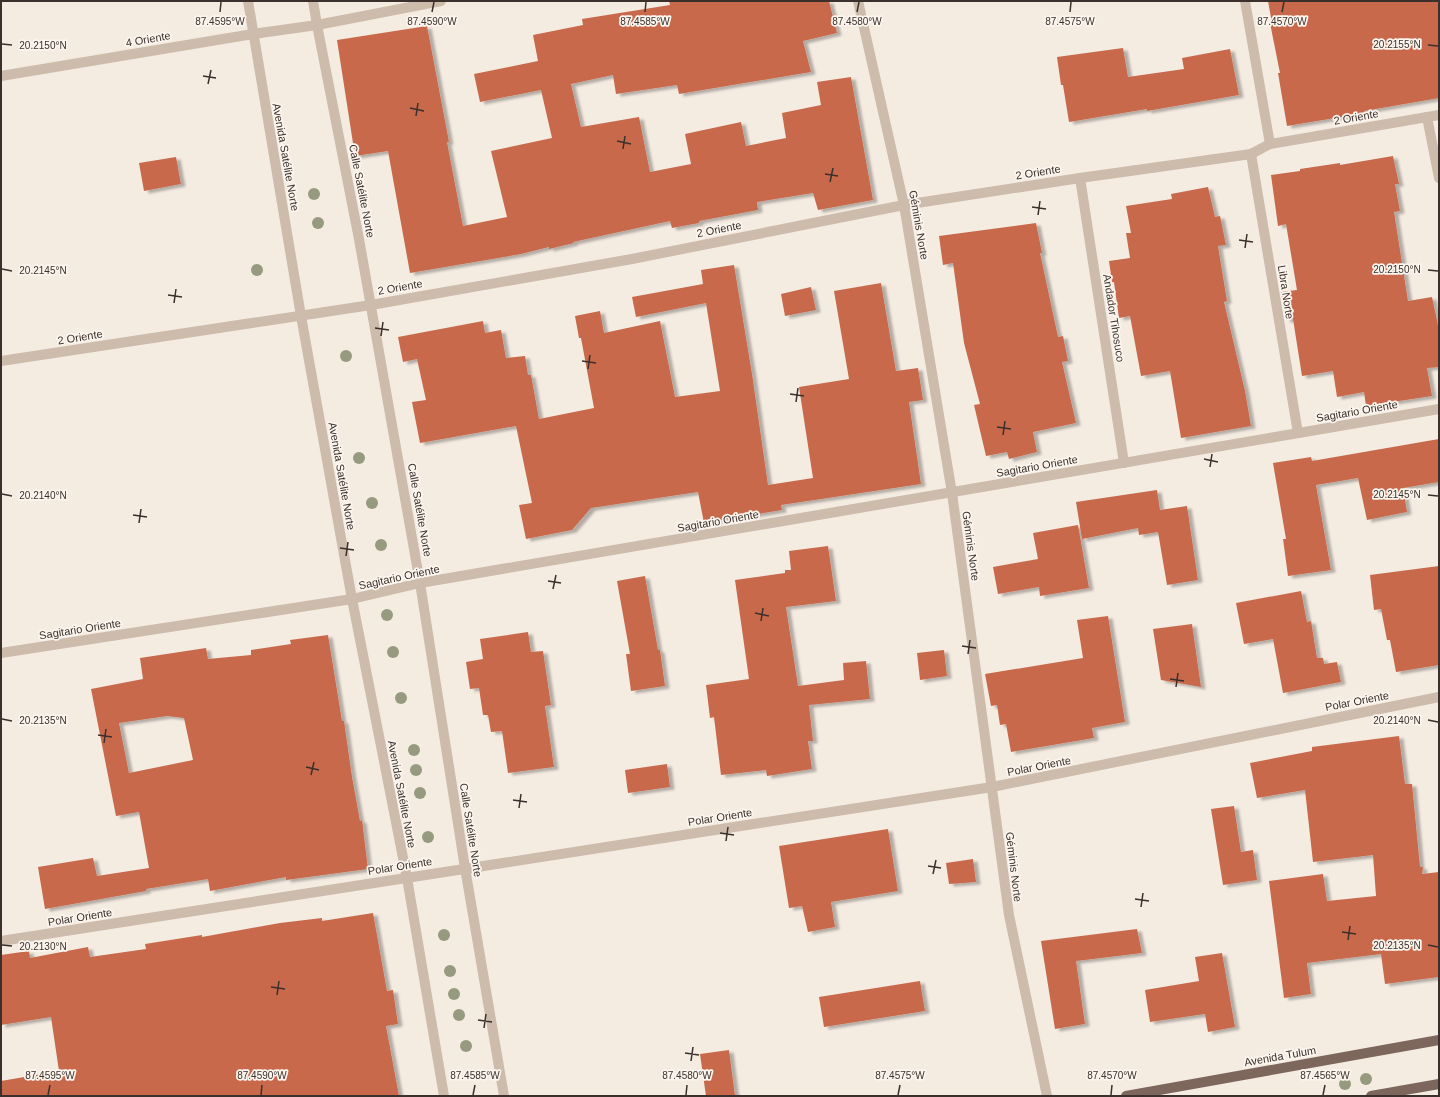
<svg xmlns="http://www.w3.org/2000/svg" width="1440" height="1097" viewBox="0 0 1440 1097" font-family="Arial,sans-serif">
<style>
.building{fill:#c8694b;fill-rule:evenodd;filter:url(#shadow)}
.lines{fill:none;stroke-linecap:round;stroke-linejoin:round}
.street{stroke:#cdbbac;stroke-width:10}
.primary{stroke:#7d675c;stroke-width:10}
.tree{fill:#969b7f}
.ticks{fill:none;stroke:#3b302b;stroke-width:1.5}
.labels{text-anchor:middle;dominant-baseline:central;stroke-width:3.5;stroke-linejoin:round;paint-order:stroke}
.street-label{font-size:11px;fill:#3b302b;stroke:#fbf5ee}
.ticks-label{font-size:10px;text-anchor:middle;fill:#3b302b;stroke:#fbf5ee;stroke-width:3.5;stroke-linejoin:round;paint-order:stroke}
</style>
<defs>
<filter id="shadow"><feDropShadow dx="4.5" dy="2.5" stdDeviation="1" flood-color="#0004"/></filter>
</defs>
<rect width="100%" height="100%" fill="#f4ebe1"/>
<g class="building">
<path d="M 669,1 L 829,1 L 837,33 L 803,41 L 811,72 L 679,94 L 677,85 L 616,94 L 613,75 L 571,84 L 581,127 L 639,117 L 650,172 L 691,164 L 685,134 L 741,122 L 746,146 L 786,138 L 782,113 L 821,105 L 817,82 L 851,77 L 873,200 L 818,210 L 813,193 L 757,202 L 758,210 L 699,221 L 699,223 L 672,228 L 670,221 L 573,242 L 574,243 L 549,249 L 549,247 L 521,254 L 410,273 L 388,151 L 355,156 L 337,40 L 427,26 L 449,142 L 447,142 L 463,226 L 507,217 L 491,151 L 552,138 L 541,90 L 480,102 L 474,74 L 538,61 L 533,35 L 583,25 L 582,19 L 670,5 Z"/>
<path d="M 1268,1 L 1439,1 L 1439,98 L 1364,111 L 1365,113 L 1287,126 L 1278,73 L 1280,73 L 1270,23 L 1272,23 Z"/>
<path d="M 1123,48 L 1128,77 L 1184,69 L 1182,58 L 1230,49 L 1239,95 L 1147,111 L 1147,109 L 1069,122 L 1063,85 L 1061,85 L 1057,57 Z"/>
<path d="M 1393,156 L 1399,184 L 1395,184 L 1400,211 L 1394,212 L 1408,301 L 1432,297 L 1439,330 L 1439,367 L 1427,368 L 1432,396 L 1366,406 L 1364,392 L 1337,397 L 1333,371 L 1302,376 L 1293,319 L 1286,320 L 1281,292 L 1297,290 L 1286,224 L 1278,226 L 1271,175 L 1300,171 L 1300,169 L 1340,163 L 1340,165 Z"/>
<path d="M 176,157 L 181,184 L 144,191 L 139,163 Z"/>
<path d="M 1208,187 L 1215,217 L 1220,216 L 1226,245 L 1218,246 L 1227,301 L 1224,302 L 1245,391 L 1251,426 L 1181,438 L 1170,371 L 1141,376 L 1130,316 L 1119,318 L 1114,282 L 1112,282 L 1109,261 L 1130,258 L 1126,233 L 1131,233 L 1126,206 L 1172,199 L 1171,194 Z"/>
<path d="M 1036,223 L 1042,253 L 1040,253 L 1058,337 L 1063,336 L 1068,361 L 1062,362 L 1076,423 L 1033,432 L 1037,452 L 1009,459 L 1007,452 L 986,456 L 974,405 L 980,404 L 964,343 L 953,263 L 943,265 L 939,236 Z"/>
<path d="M 734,265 L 752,374 L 768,485 L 813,478 L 799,387 L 849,379 L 834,291 L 881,283 L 896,371 L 918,368 L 923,400 L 909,402 L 921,484 L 781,505 L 782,510 L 704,523 L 698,492 L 591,508 L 572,530 L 526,539 L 519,505 L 532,503 L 516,426 L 420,443 L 412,402 L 426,400 L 417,359 L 403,362 L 398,337 L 483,321 L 485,333 L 501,330 L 506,358 L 525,356 L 528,375 L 531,375 L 539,419 L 594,408 L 581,338 L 579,338 L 575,316 L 600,311 L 604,333 L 660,321 L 675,397 L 720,391 L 706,303 L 636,317 L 632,297 L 703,284 L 701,270 Z"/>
<path d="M 811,287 L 816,310 L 785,316 L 781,294 Z"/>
<path d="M 1439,439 L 1439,482 L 1403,488 L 1407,512 L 1367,520 L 1358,478 L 1316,485 L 1331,570 L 1288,576 L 1283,539 L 1286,539 L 1273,463 L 1311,457 L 1312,461 Z"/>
<path d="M 1157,490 L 1160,510 L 1187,506 L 1198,580 L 1167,585 L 1158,532 L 1139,535 L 1138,528 L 1082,539 L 1076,502 Z"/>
<path d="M 1078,525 L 1089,588 L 1040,596 L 1039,587 L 998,594 L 993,567 L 1038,559 L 1033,533 Z"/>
<path d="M 828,546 L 836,601 L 786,607 L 798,686 L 844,680 L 843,663 L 866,661 L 870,699 L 809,705 L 813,741 L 808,741 L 812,769 L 767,776 L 766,770 L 721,775 L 714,717 L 710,718 L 706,685 L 749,679 L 735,580 L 785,573 L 785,570 L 791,570 L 789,551 Z"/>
<path d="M 1439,566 L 1439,665 L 1396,672 L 1390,640 L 1387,640 L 1381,609 L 1374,610 L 1370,575 Z"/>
<path d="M 645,576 L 658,650 L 660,650 L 665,686 L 631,691 L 626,654 L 630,654 L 617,581 Z"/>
<path d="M 1301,591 L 1307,622 L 1311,621 L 1317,658 L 1323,658 L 1324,664 L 1337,662 L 1341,682 L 1283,693 L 1273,639 L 1244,644 L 1236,603 Z"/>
<path d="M 1108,616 L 1125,722 L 1092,728 L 1094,738 L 1011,752 L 1006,724 L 1000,725 L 997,705 L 991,706 L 985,674 L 1083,658 L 1077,620 Z"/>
<path d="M 1192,624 L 1201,687 L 1161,680 L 1153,629 Z"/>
<path d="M 528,632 L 531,652 L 543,651 L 551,705 L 545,706 L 554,767 L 508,773 L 502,731 L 491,732 L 488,715 L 483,715 L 479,688 L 470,689 L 466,662 L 483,659 L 480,639 Z"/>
<path d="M 328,635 L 342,721 L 344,721 L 352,777 L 360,821 L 362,820 L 368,869 L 286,880 L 286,877 L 210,891 L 208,879 L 146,889 L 146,891 L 45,909 L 38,867 L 93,858 L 97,876 L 149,868 L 139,812 L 116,816 L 91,689 L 143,679 L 140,658 L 206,648 L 208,659 L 251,655 L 251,650 L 291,644 L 290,640 ZM 167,716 L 184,718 L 193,760 L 129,773 L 119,723 Z"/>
<path d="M 944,650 L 947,676 L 920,680 L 917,653 Z"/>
<path d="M 1399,736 L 1405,784 L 1412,784 L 1420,867 L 1423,867 L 1422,874 L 1439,872 L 1439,977 L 1385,984 L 1381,954 L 1307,963 L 1311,994 L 1284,998 L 1269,881 L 1323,874 L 1327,901 L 1376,896 L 1373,855 L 1313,862 L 1305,790 L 1257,798 L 1250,763 L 1312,751 L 1312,747 Z"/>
<path d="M 667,764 L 670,787 L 628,793 L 625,770 Z"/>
<path d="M 1234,806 L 1241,852 L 1253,850 L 1257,880 L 1223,885 L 1211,809 Z"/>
<path d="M 888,829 L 898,891 L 831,902 L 835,927 L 808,932 L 802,906 L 789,908 L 779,846 Z"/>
<path d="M 973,859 L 976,882 L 949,884 L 946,863 Z"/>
<path d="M 373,913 L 387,991 L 393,990 L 398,1024 L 386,1026 L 399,1096 L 1,1096 L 1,1081 L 59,1071 L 51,1017 L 1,1025 L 1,955 L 29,951 L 30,958 L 88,947 L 90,957 L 146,949 L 145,944 L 202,935 L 202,937 L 280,923 L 322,918 L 322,921 Z"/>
<path d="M 1137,929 L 1142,953 L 1076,961 L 1085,1024 L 1055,1029 L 1041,941 Z"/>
<path d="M 1222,953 L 1235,1027 L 1208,1032 L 1205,1014 L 1150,1022 L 1145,990 L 1199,981 L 1195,957 Z"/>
<path d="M 920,981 L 925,1011 L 824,1027 L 819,997 Z"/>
<path d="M 729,1050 L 735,1096 L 706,1096 L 700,1054 Z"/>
</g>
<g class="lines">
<g class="street">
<path d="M 248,1 L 301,316 L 352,599 L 407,878 L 444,1096"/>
<path d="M 313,1 L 317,25 L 359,239 L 420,583 L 465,868 L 504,1096"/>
<path d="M 858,1 L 904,205 L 952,493 L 1009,915 L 1047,1096"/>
<path d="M 1245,1 L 1270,144"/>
<path d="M 1,76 L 253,34 L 317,25 L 441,1"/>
<path d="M 1427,117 L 1439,178"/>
<path d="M 1251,154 L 1298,433"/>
<path d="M 1080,178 L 1124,463"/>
<path d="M 1,361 L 371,305 L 632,259 L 904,205 L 1080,178 L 1251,154 L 1270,144 L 1439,115"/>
<path d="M 1,653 L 352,599 L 420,583 L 1439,409"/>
<path d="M 1,941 L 992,787 L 1439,697"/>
</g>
<g class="primary">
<path d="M 1126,1096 L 1439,1040"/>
<path d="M 1371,1096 L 1439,1084"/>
</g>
</g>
<g class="tree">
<circle cx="314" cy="194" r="6"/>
<circle cx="318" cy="223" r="6"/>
<circle cx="257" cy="270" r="6"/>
<circle cx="346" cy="356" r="6"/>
<circle cx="359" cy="458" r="6"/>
<circle cx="372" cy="503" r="6"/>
<circle cx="381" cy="545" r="6"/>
<circle cx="387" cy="615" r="6"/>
<circle cx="393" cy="652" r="6"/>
<circle cx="401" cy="698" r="6"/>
<circle cx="414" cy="750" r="6"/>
<circle cx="416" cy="770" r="6"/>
<circle cx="420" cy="793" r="6"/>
<circle cx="428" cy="837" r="6"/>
<circle cx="444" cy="935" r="6"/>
<circle cx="450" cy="971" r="6"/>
<circle cx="454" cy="994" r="6"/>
<circle cx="459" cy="1015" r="6"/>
<circle cx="466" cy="1046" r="6"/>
<circle cx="1366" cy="1079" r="6"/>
<circle cx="1345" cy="1084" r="6"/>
</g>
<path class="ticks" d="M 220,12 L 221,2M 432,12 L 434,2M 645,12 L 646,2M 857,12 L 859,2M 1070,12 L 1071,2M 1282,12 L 1284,2M 2,44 L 12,45M 1428,45 L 1438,46M 203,76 L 216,78M 208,84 L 211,70M 410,108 L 424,111M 416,116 L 418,103M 617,141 L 631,144M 623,149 L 625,136M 825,174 L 838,176M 830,182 L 833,168M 1032,207 L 1046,209M 1038,215 L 1040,201M 1239,240 L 1253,242M 1245,248 L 1247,234M 2,269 L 12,271M 1428,270 L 1438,271M 168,295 L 182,297M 174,303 L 176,289M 375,328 L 389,330M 381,336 L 383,322M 582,361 L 596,363M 588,369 L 590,355M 790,394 L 804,396M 796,402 L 798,388M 997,427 L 1011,429M 1003,435 L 1005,421M 1204,459 L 1218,462M 1210,467 L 1212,454M 2,494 L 12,496M 1428,495 L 1438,496M 133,515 L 147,517M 139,523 L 141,509M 340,548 L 354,550M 346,556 L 348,542M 548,581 L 561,583M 553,589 L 556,575M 755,613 L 769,616M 761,621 L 763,608M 962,646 L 976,648M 968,654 L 970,640M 1170,679 L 1184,681M 1176,687 L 1178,673M 2,719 L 12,721M 1428,720 L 1438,722M 98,735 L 112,737M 104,743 L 106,729M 306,767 L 319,770M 311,775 L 314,762M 513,800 L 527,802M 519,808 L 521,794M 720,833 L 734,835M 726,841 L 728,827M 928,866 L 941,868M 933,874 L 936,860M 1135,899 L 1149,901M 1141,907 L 1143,893M 1342,932 L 1356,934M 1348,940 L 1350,926M 2,945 L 12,946M 1428,945 L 1438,947M 271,987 L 285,989M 277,995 L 279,981M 478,1020 L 492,1022M 484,1028 L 486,1014M 685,1053 L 699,1055M 691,1061 L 693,1047M 48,1095 L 50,1085M 261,1095 L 262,1085M 473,1095 L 475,1085M 686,1095 L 687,1085M 898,1095 L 900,1085M 1111,1095 L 1112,1085M 1323,1095 L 1325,1085"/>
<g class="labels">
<g class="street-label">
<text transform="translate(148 39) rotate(-10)">4 Oriente</text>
<text transform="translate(1356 117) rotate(-10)">2 Oriente</text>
<text transform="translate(286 157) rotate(80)">Avenida Satélite Norte</text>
<text transform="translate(1038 172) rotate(-9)">2 Oriente</text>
<text transform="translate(362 191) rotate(79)">Calle Satélite Norte</text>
<text transform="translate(919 225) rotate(80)">Géminis Norte</text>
<text transform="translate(719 229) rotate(-11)">2 Oriente</text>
<text transform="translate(400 287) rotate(-10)">2 Oriente</text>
<text transform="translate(1286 292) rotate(81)">Libra Norte</text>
<text transform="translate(1114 318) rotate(81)">Andador Tihosuco</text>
<text transform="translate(80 337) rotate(-9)">2 Oriente</text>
<text transform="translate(1357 411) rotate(-10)">Sagitario Oriente</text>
<text transform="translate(1037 466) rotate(-10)">Sagitario Oriente</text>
<text transform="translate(342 476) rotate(80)">Avenida Satélite Norte</text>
<text transform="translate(420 510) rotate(80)">Calle Satélite Norte</text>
<text transform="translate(718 521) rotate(-10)">Sagitario Oriente</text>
<text transform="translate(971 546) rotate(82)">Géminis Norte</text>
<text transform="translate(399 577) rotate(-12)">Sagitario Oriente</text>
<text transform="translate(80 629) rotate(-9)">Sagitario Oriente</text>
<text transform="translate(1357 701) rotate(-11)">Polar Oriente</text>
<text transform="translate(1039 766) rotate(-11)">Polar Oriente</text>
<text transform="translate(402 794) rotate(79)">Avenida Satélite Norte</text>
<text transform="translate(720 817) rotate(-9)">Polar Oriente</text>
<text transform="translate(471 830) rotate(81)">Calle Satélite Norte</text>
<text transform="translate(400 866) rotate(-9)">Polar Oriente</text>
<text transform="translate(1014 867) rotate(83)">Géminis Norte</text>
<text transform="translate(80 917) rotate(-9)">Polar Oriente</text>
<text transform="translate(1280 1056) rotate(-10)">Avenida Tulum</text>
</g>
</g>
<g class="ticks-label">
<text x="220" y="25">87.4595°W</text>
<text x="432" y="25">87.4590°W</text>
<text x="645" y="25">87.4585°W</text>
<text x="857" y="25">87.4580°W</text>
<text x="1070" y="25">87.4575°W</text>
<text x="1282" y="25">87.4570°W</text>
<text x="1397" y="48">20.2155°N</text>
<text x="43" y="49">20.2150°N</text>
<text x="1397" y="273">20.2150°N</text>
<text x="43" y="274">20.2145°N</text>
<text x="1397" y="498">20.2145°N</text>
<text x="43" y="499">20.2140°N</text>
<text x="1397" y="724">20.2140°N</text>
<text x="43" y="724">20.2135°N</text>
<text x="1397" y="949">20.2135°N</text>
<text x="43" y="950">20.2130°N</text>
<text x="50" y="1079">87.4595°W</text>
<text x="262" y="1079">87.4590°W</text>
<text x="475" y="1079">87.4585°W</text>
<text x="687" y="1079">87.4580°W</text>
<text x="900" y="1079">87.4575°W</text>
<text x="1112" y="1079">87.4570°W</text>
<text x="1325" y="1079">87.4565°W</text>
</g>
<rect width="1440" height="1097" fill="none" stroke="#3b302b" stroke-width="4"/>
</svg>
